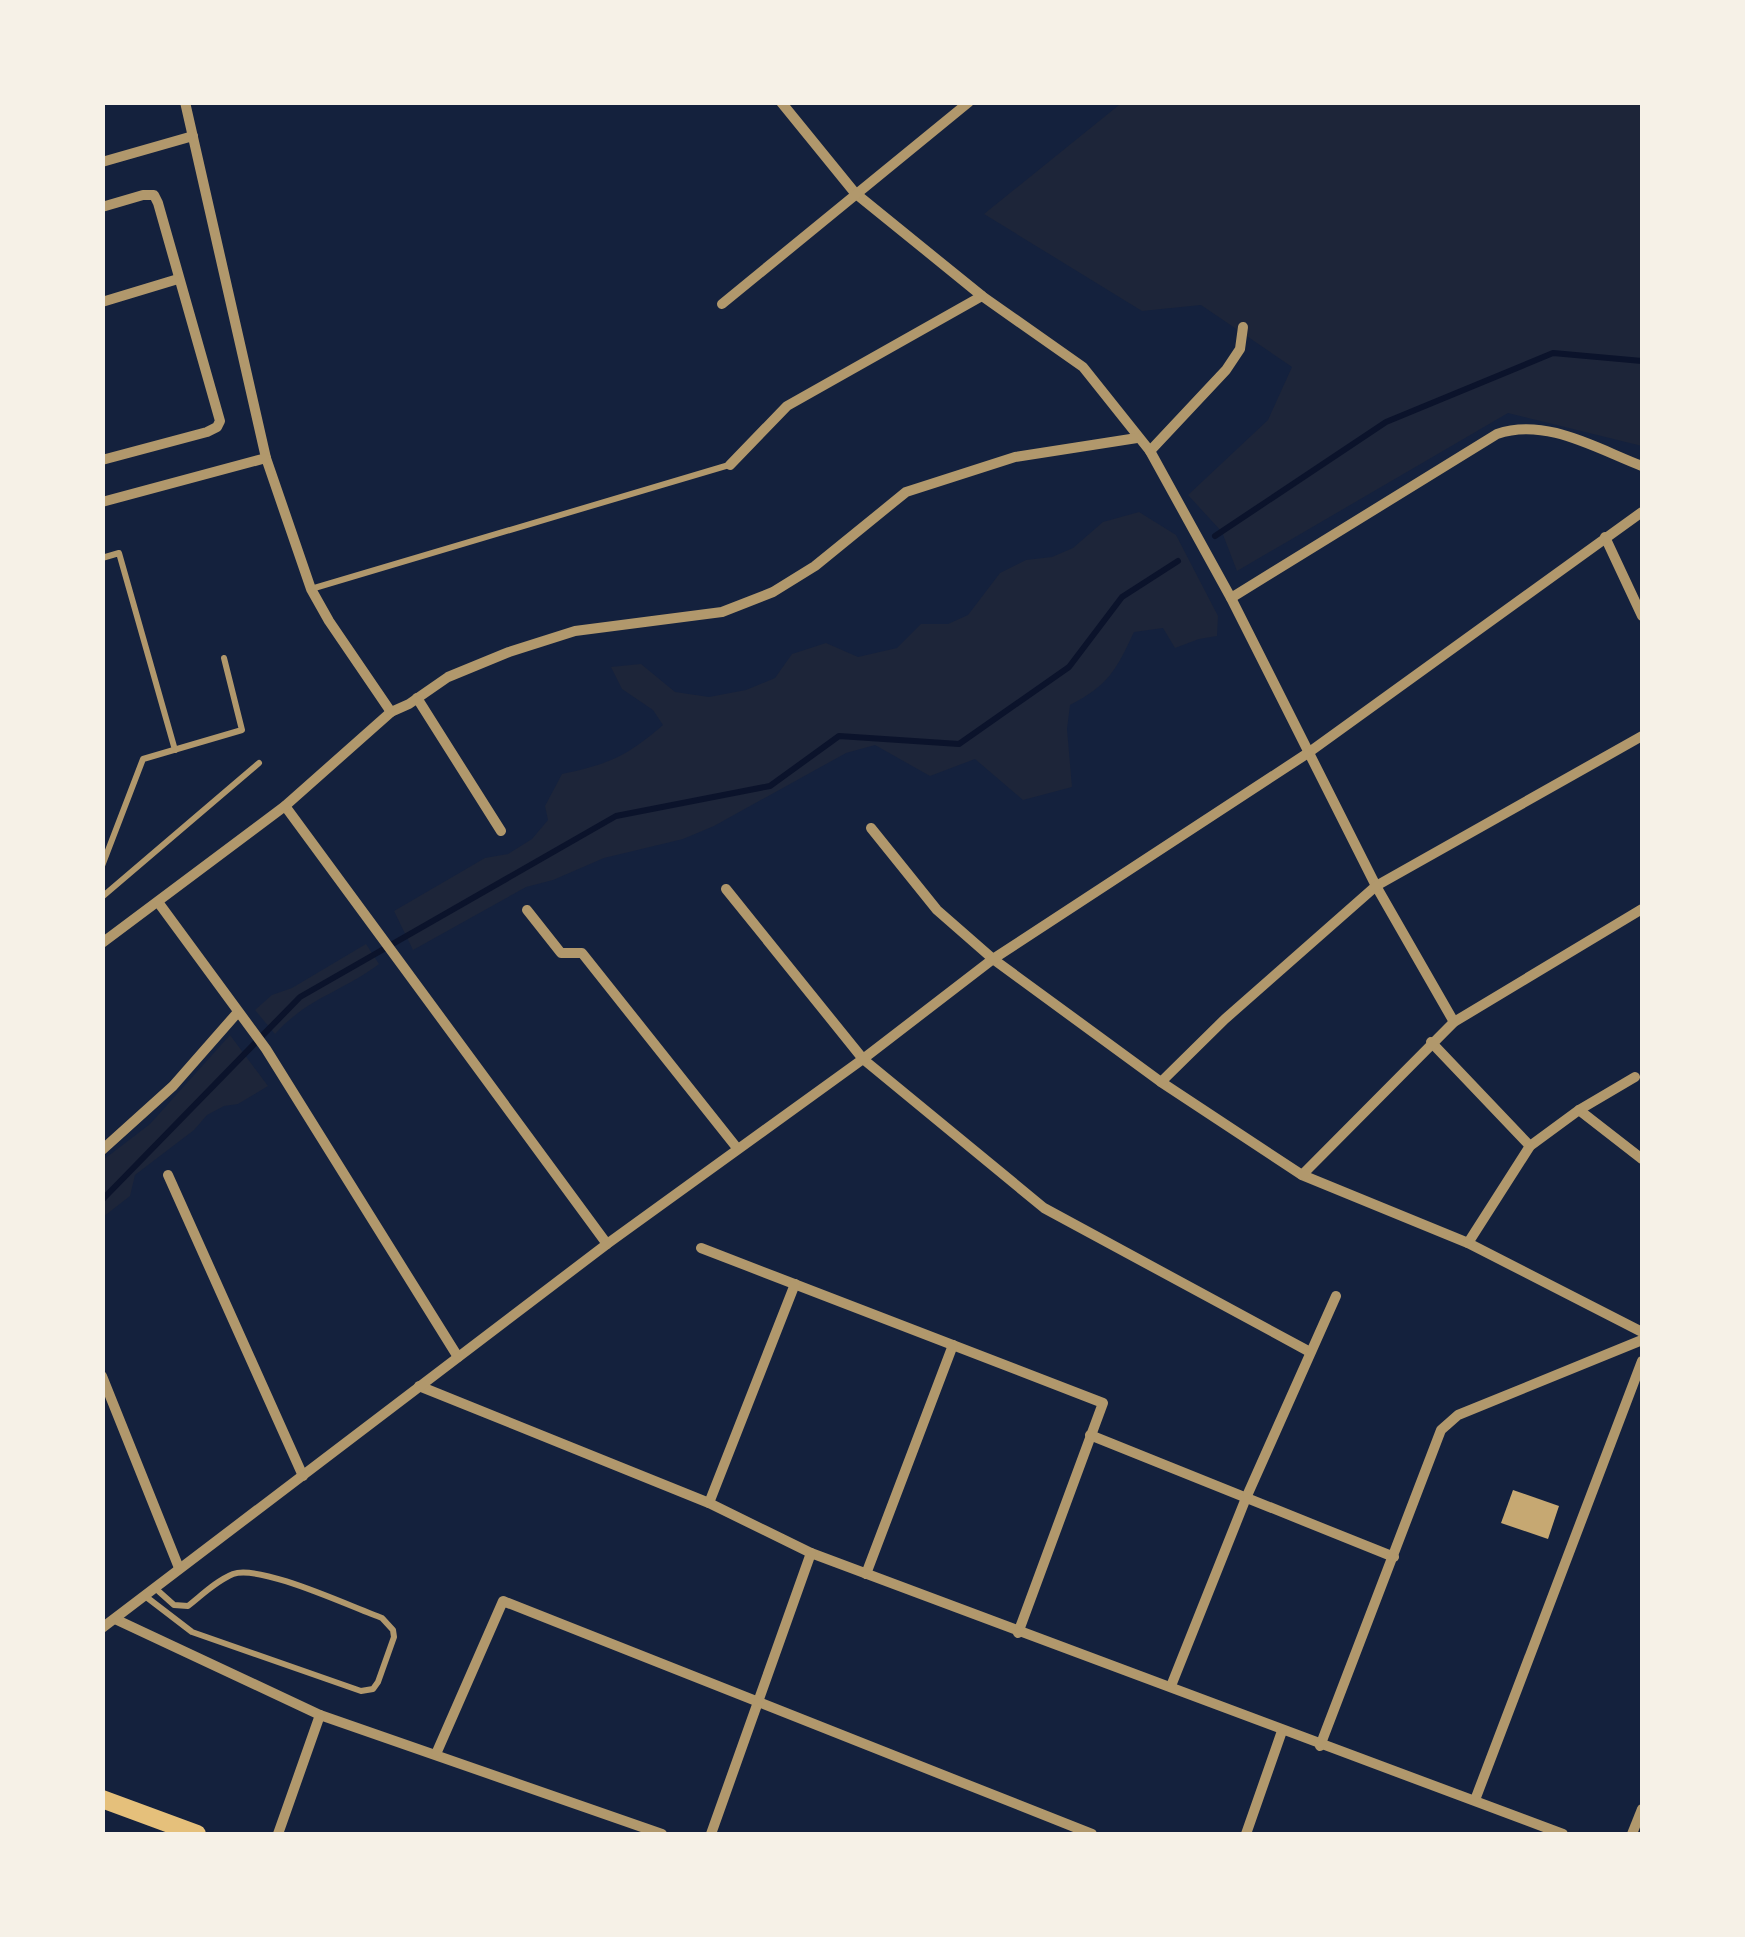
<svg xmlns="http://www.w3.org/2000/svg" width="1745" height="1937" viewBox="0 0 1745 1937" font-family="'Nunito Sans',sans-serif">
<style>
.green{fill:#1d2539}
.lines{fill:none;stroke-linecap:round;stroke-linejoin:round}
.stream{stroke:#0b132b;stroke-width:6}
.building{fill:#c6a872}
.service{stroke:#b1986c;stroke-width:6}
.minor{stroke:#b1986c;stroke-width:10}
.secondary{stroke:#e5c07b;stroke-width:18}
</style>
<rect width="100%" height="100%" fill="#14213d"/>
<g class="green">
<path d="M 1129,103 L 1642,103 L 1642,446 L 1508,413 L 1237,571 L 1222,532 L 1188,495 L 1268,420 L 1292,367 L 1201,305 L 1142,311 L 984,214 L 1119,105 Z"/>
<path d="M 1139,512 L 1176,535 L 1218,616 L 1217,636 L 1199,639 L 1175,648 L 1163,628 L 1134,632 C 1116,670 1109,685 1070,705 L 1067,729 L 1072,787 L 1023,800 L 975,759 L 930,776 L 875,745 L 846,753 L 714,826 L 683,839 L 604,858 L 553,880 L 526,887 L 413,950 L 394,911 L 485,858 L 508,854 L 532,839 L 548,820 L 545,806 L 562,774 C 609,764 626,757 663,725 L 653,710 L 622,689 L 611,667 L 641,664 L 675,692 L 709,697 L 746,690 L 775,678 L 792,654 L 826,643 L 858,657 L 897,648 L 921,624 L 948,624 L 968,615 L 1000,573 L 1026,560 L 1052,557 L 1073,548 L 1103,522 Z"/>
<path d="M 366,944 L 379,964 C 342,992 307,998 275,1034 L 255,1010 L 272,995 L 292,988 Z"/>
<path d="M 230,1035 L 268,1086 L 238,1104 L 224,1106 L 207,1115 L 194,1130 L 135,1175 L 130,1196 L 103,1217 L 103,1160 L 150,1124 Z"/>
</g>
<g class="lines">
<g class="stream">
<path d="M 1215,536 L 1386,422 L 1553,353 L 1642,361"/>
<path d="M 102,1200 L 300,997 L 616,816 L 770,786 L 839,736 L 959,744 L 1069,667 L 1122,597 L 1178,561"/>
</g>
</g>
<path class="building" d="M 1513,1490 L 1559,1506 L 1548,1539 L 1501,1523 Z"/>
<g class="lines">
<g class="service">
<path d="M 102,558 L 119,553 L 175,750"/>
<path d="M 311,589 L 729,465"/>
<path d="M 102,866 L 143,759 L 242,730 L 224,658"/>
<path d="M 102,897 L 259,763"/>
<path d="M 145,1596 L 192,1632 L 361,1691 L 373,1689 L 378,1682 L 394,1637 L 393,1630 L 382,1618 C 351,1607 260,1564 233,1574 C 216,1581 202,1595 188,1606 L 174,1605 L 155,1588"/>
</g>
<g class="minor">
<path d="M 185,102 L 266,458 L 311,589 L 329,621 L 391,712"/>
<path d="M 781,102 L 855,193 L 982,296 L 1083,367 L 1150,451 L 1231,598 L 1376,886 L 1454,1022"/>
<path d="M 102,162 L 193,136"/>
<path d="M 102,207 L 143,195 L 154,195 L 158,203 L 220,421 L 217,427 L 207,432 L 102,460"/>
<path d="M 102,302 L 178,279"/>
<path d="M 722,304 L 969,102"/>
<path d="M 1150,451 L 1226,370 L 1240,349 L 1243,327"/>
<path d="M 730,465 L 787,406 L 982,296"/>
<path d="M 102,502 L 266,458"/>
<path d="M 1605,537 L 1642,616"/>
<path d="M 1231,598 L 1497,434 C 1546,417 1597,449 1642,466"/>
<path d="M 417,698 L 501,831"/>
<path d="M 285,806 L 607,1244"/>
<path d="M 871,828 L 937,910 L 993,959 L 1161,1082 L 1302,1175 L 1468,1243 L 1642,1332"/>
<path d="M 726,889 L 863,1059 L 1044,1208 L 1310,1352"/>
<path d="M 158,902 L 266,1049 L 458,1357"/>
<path d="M 527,910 L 561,953 L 582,953 L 737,1148"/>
<path d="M 102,943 L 285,806 L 391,712 L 409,704 L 448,677 L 509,652 L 575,631 L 722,612 L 773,592 L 815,566 L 906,492 L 1015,457 L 1137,438"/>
<path d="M 1431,1042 L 1530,1146"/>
<path d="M 1161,1082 L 1225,1019 L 1376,886 L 1642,736"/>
<path d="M 1579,1110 L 1642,1159"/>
<path d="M 102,1150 L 173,1086 L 238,1012"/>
<path d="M 168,1175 L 303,1476"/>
<path d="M 1302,1175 L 1454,1022 L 1642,909"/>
<path d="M 1468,1243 L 1530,1146 L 1579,1110 L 1635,1077"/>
<path d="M 701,1248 L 1103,1403 L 1018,1633"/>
<path d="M 102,1376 L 179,1568"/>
<path d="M 419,1386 L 709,1503 L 811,1553 L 1563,1834"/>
<path d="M 1090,1435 L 1394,1557"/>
<path d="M 709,1503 L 795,1284"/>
<path d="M 866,1574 L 953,1345"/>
<path d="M 115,1619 L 320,1715 L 662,1834"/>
<path d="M 102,1628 L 607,1244 L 863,1059 L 993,959 L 1308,753 L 1642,512"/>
<path d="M 1171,1686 L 1246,1498 L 1336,1296"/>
<path d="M 1320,1746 L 1441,1430 L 1458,1415 L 1642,1340"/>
<path d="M 436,1754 L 503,1601 L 1092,1834"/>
<path d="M 1475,1800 L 1642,1361"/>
<path d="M 278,1834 L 320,1715"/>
<path d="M 711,1834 L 811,1553"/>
<path d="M 1246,1834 L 1282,1731"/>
<path d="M 1632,1834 L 1642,1809"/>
</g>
<path class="secondary" d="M 102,1799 L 197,1834"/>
</g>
<rect width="1745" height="1937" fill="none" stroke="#f6f1e7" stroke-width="210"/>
</svg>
